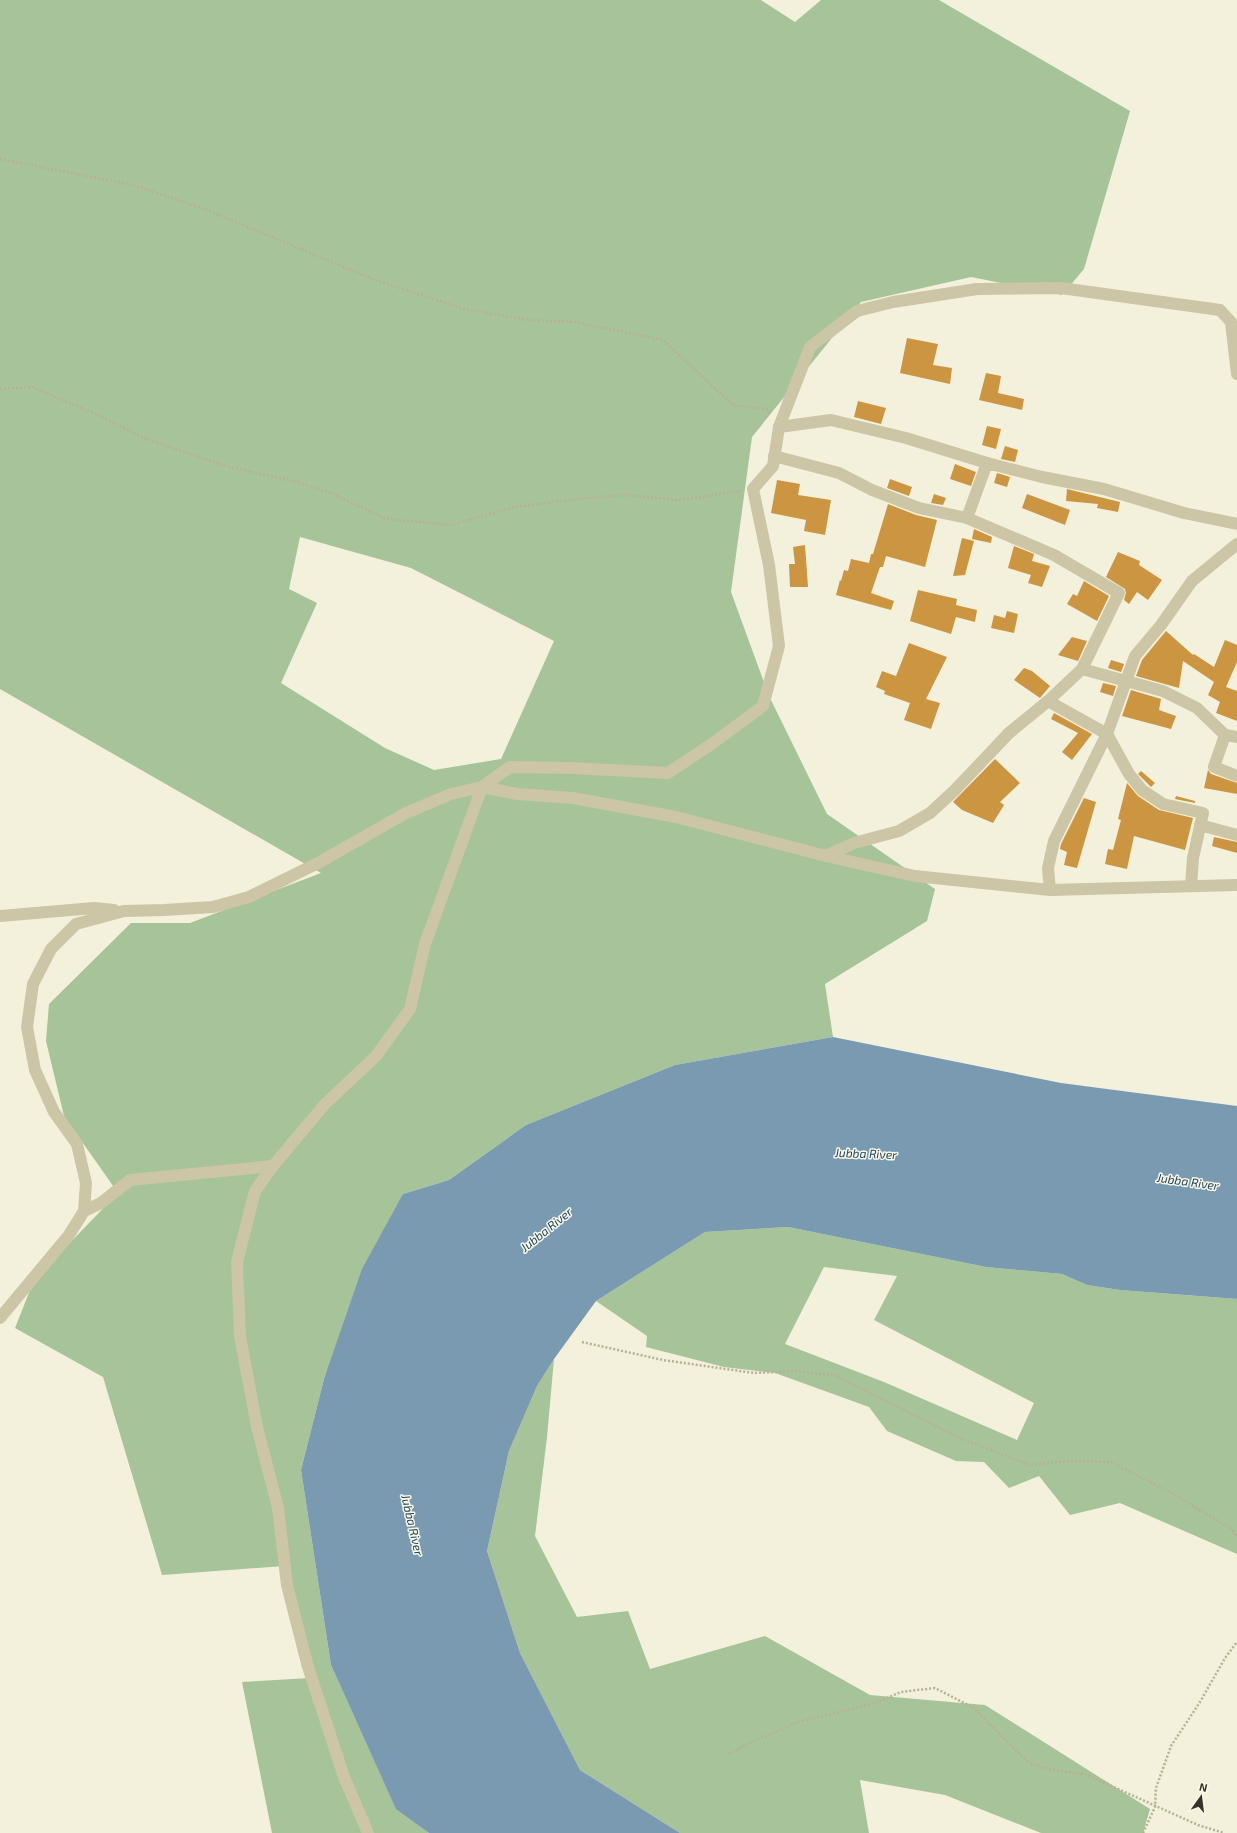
<svg xmlns="http://www.w3.org/2000/svg" width="1237" height="1833" viewBox="0 0 1237 1833" font-family="'Exo 2',sans-serif">
<style>
.green{fill:#a6c39a;fill-rule:evenodd}
.water{fill:#799ab1}
.building{fill:#cb9541}
.lines{fill:none;stroke-linecap:round;stroke-linejoin:round}
.path{stroke:#b8b091;stroke-width:2.5;stroke-dasharray:2 2;stroke-linecap:butt}
.street{stroke:#ccc5a6;stroke-width:12}
.labels{text-anchor:middle;dominant-baseline:central;stroke-width:3;stroke-linejoin:round;paint-order:stroke}
.water-label{font-size:12px;font-style:italic;fill:#1b405b;stroke:#faf9e8}
</style>
<rect width="100%" height="100%" fill="#f3f1db"/>
<g class="green">
<path d="M 0,0 L 761,0 L 795,22 L 821,0 L 939,0 L 1130,111 L 1084,269 L 1062,295 L 971,277 L 861,302 L 752,437 L 731,592 L 769,696 L 827,814 L 935,889 L 927,921 L 825,984 L 833,1037 L 675,1065 L 526,1125 L 449,1180 L 403,1194 L 324,1379 L 301,1470 L 331,1665 L 396,1808 L 429,1833 L 272,1833 L 242,1682 L 310,1678 L 284,1566 L 162,1575 L 103,1377 L 15,1328 L 34,1280 L 118,1193 L 64,1116 L 46,1041 L 49,1004 L 131,923 L 190,923 L 321,873 L 0,689 ZM 300,537 L 411,568 L 554,641 L 501,759 L 434,770 L 385,748 L 281,683 L 317,603 L 289,589 Z"/>
<path d="M 788,1227 L 986,1267 L 1062,1274 L 1087,1285 L 1120,1290 L 1237,1299 L 1237,1554 L 1120,1503 L 1070,1515 L 1039,1476 L 1009,1488 L 984,1462 L 956,1461 L 887,1431 L 869,1407 L 775,1373 L 724,1367 L 646,1347 L 647,1336 L 596,1301 L 705,1232 ZM 824,1267 L 897,1276 L 874,1320 L 1034,1403 L 1017,1440 L 884,1382 L 785,1344 Z"/>
<path d="M 554,1359 L 547,1437 L 535,1536 L 577,1617 L 628,1611 L 650,1669 L 765,1636 L 870,1695 L 985,1705 L 1150,1809 L 1143,1833 L 1041,1833 L 945,1795 L 860,1780 L 869,1833 L 680,1833 L 580,1770 L 520,1653 L 487,1551 L 509,1451 L 537,1386 Z"/>
</g>
<path class="water" d="M 833,1037 L 1061,1083 L 1237,1106 L 1237,1299 L 1120,1290 L 1087,1285 L 1062,1274 L 986,1267 L 788,1227 L 705,1232 L 596,1301 L 554,1359 L 537,1386 L 509,1451 L 487,1551 L 520,1653 L 580,1770 L 680,1833 L 429,1833 L 396,1809 L 331,1665 L 301,1470 L 324,1379 L 362,1269 L 403,1194 L 449,1180 L 526,1125 L 675,1065 Z"/>
<g class="building">
<path d="M 907,338 L 938,344 L 933,365 L 952,368 L 950,384 L 900,373 Z"/>
<path d="M 986,373 L 1001,376 L 998,393 L 1024,399 L 1022,410 L 979,400 Z"/>
<path d="M 858,401 L 886,408 L 881,424 L 854,417 Z"/>
<path d="M 987,426 L 1001,429 L 996,449 L 982,445 Z"/>
<path d="M 1005,446 L 1018,450 L 1015,462 L 1001,459 Z"/>
<path d="M 955,464 L 976,472 L 971,486 L 950,479 Z"/>
<path d="M 997,473 L 1010,477 L 1007,487 L 994,483 Z"/>
<path d="M 890,479 L 912,487 L 909,496 L 887,488 Z"/>
<path d="M 777,480 L 800,484 L 798,495 L 831,500 L 825,535 L 804,531 L 806,520 L 771,513 Z"/>
<path d="M 1067,489 L 1120,502 L 1118,512 L 1097,508 L 1098,504 L 1066,501 Z"/>
<path d="M 934,494 L 946,498 L 943,505 L 931,503 Z"/>
<path d="M 1027,494 L 1070,510 L 1065,525 L 1022,508 Z"/>
<path d="M 888,504 L 916,515 L 937,520 L 925,567 L 886,556 L 883,567 L 880,567 L 871,593 L 894,601 L 891,610 L 836,595 L 840,580 L 841,581 L 844,570 L 848,571 L 851,559 L 869,563 L 871,554 L 873,554 Z"/>
<path d="M 974,529 L 992,537 L 991,543 L 972,539 Z"/>
<path d="M 962,538 L 974,541 L 965,575 L 953,576 Z"/>
<path d="M 805,545 L 808,587 L 790,587 L 789,564 L 795,564 L 793,547 Z"/>
<path d="M 1014,546 L 1034,554 L 1032,561 L 1050,566 L 1042,587 L 1028,583 L 1031,575 L 1008,568 Z"/>
<path d="M 1118,552 L 1140,561 L 1139,565 L 1162,580 L 1148,600 L 1137,592 L 1129,604 L 1124,600 L 1126,593 L 1125,589 L 1106,577 Z"/>
<path d="M 1084,581 L 1109,596 L 1097,621 L 1067,604 L 1073,594 L 1077,596 Z"/>
<path d="M 918,590 L 957,599 L 956,605 L 977,610 L 975,622 L 956,617 L 951,634 L 910,621 Z"/>
<path d="M 1007,611 L 1018,614 L 1014,633 L 991,628 L 994,615 L 1005,618 Z"/>
<path d="M 1166,631 L 1193,655 L 1194,654 L 1214,667 L 1225,640 L 1237,645 L 1237,662 L 1226,687 L 1237,691 L 1237,721 L 1216,713 L 1220,702 L 1208,695 L 1214,682 L 1183,661 L 1179,688 L 1136,676 L 1142,660 Z"/>
<path d="M 1072,637 L 1087,641 L 1078,661 L 1058,655 Z"/>
<path d="M 909,643 L 947,657 L 926,699 L 940,703 L 931,729 L 904,720 L 910,703 L 884,694 L 885,691 L 876,687 L 882,671 L 896,676 Z"/>
<path d="M 1111,660 L 1124,664 L 1121,672 L 1108,668 Z"/>
<path d="M 1024,668 L 1032,671 L 1050,686 L 1040,698 L 1014,680 Z"/>
<path d="M 1103,683 L 1116,686 L 1113,696 L 1100,692 Z"/>
<path d="M 1131,690 L 1161,699 L 1159,710 L 1176,716 L 1171,729 L 1122,716 Z"/>
<path d="M 1054,713 L 1092,734 L 1072,760 L 1062,752 L 1078,733 L 1051,719 Z"/>
<path d="M 995,759 L 1020,783 L 1000,802 L 1004,805 L 993,823 L 962,810 L 953,802 Z"/>
<path d="M 1208,770 L 1211,774 L 1237,783 L 1237,794 L 1204,788 Z"/>
<path d="M 1141,771 L 1155,783 L 1151,787 L 1138,774 Z"/>
<path d="M 1127,783 L 1138,796 L 1159,810 L 1193,818 L 1185,850 L 1134,836 L 1127,869 L 1105,864 L 1108,849 L 1113,850 L 1121,820 L 1118,819 Z"/>
<path d="M 1176,796 L 1195,801 L 1195,803 L 1175,799 Z"/>
<path d="M 1084,798 L 1096,802 L 1077,868 L 1064,865 L 1067,852 L 1060,849 L 1061,844 Z"/>
<path d="M 1214,837 L 1237,842 L 1237,853 L 1212,846 Z"/>
</g>
<g class="lines">
<g class="path">
<path d="M 0,159 L 133,185 L 207,210 L 375,280 L 464,309 L 530,320 L 574,322 L 663,340 L 733,405 L 767,409 L 770,414"/>
<path d="M 0,389 L 32,387 L 98,415 L 144,438 L 229,467 L 293,481 L 331,493 L 386,519 L 451,525 L 514,507 L 568,500 L 624,495 L 680,500 L 741,491"/>
<path d="M 582,1342 L 663,1360 L 754,1373 L 796,1371 L 836,1376 L 962,1439 L 1030,1465 L 1069,1461 L 1111,1462 L 1166,1490 L 1232,1529 L 1237,1537"/>
<path d="M 729,1754 L 745,1745 L 798,1722 L 875,1703 L 901,1692 L 935,1688 L 972,1707 L 1027,1761 L 1044,1768 L 1087,1775 L 1198,1825 L 1224,1833"/>
<path d="M 1143,1833 L 1155,1807 L 1156,1788 L 1171,1746 L 1200,1702 L 1225,1658 L 1237,1642"/>
</g>
<g class="street">
<path d="M 779,427 L 831,420 L 906,438 L 987,463"/>
<path d="M 774,456 L 839,473 L 872,490 L 919,508 L 967,518"/>
<path d="M 1082,669 L 1163,691 L 1197,708 L 1225,735 L 1214,767 L 1237,776"/>
<path d="M 1048,701 L 1107,734 L 1129,774 L 1142,790 L 1163,804 L 1203,813 L 1193,858 L 1191,886"/>
<path d="M 1225,735 L 1237,737"/>
<path d="M 1200,825 L 1237,835"/>
<path d="M 826,856 L 915,876 L 1050,890 L 1237,885"/>
<path d="M 1050,890 L 1048,868 L 1054,841 L 1107,734 L 1135,656 L 1161,625 L 1192,581 L 1237,544"/>
<path d="M 0,916 L 94,908 L 114,910"/>
<path d="M 84,1211 L 101,1203 L 130,1180 L 273,1166"/>
<path d="M 0,1318 L 69,1235 L 84,1211 L 86,1183 L 77,1144 L 54,1112 L 35,1070 L 27,1027 L 33,984 L 51,949 L 76,924 L 124,911 L 164,910 L 213,907 L 249,897 L 318,863 L 406,813 L 451,794 L 482,787 L 517,794 L 573,798 L 676,817 L 826,856 L 854,843 L 899,831 L 930,813 L 954,791 L 1009,733 L 1048,701 L 1082,669 L 1119,593 L 1054,555 L 967,518 L 987,463 L 1042,477 L 1104,489 L 1184,513 L 1237,524"/>
<path d="M 368,1833 L 344,1777 L 308,1667 L 287,1585 L 278,1508 L 257,1427 L 240,1336 L 237,1262 L 255,1191 L 273,1166 L 325,1104 L 376,1056 L 410,1009 L 425,944 L 482,787 L 510,767 L 571,768 L 668,773 L 713,743 L 763,706 L 779,646 L 769,565 L 753,489 L 773,466 L 779,427 L 810,347 L 857,311 L 893,302 L 977,289 L 1061,288 L 1220,310 L 1231,322 L 1237,374"/>
</g>
</g>
<g class="labels">
<g class="water-label">
<text transform="translate(866 1153) rotate(2)">Jubba River</text>
<text transform="translate(1188 1181) rotate(8)">Jubba River</text>
<text transform="translate(546 1229) rotate(-39)">Jubba River</text>
<text transform="translate(413 1525) rotate(77)">Jubba River</text>
</g>
</g>
<g transform="translate(1201 1797) rotate(14)" stroke="#faf9e8" stroke-width="3" paint-order="stroke">
<path d="M0-3L7 15L0 10L-7 15Z" fill="#383328"/>
<text y="-6" font-size="11" font-weight="bold" text-anchor="middle" fill="#383328">N</text>
</g>
</svg>
